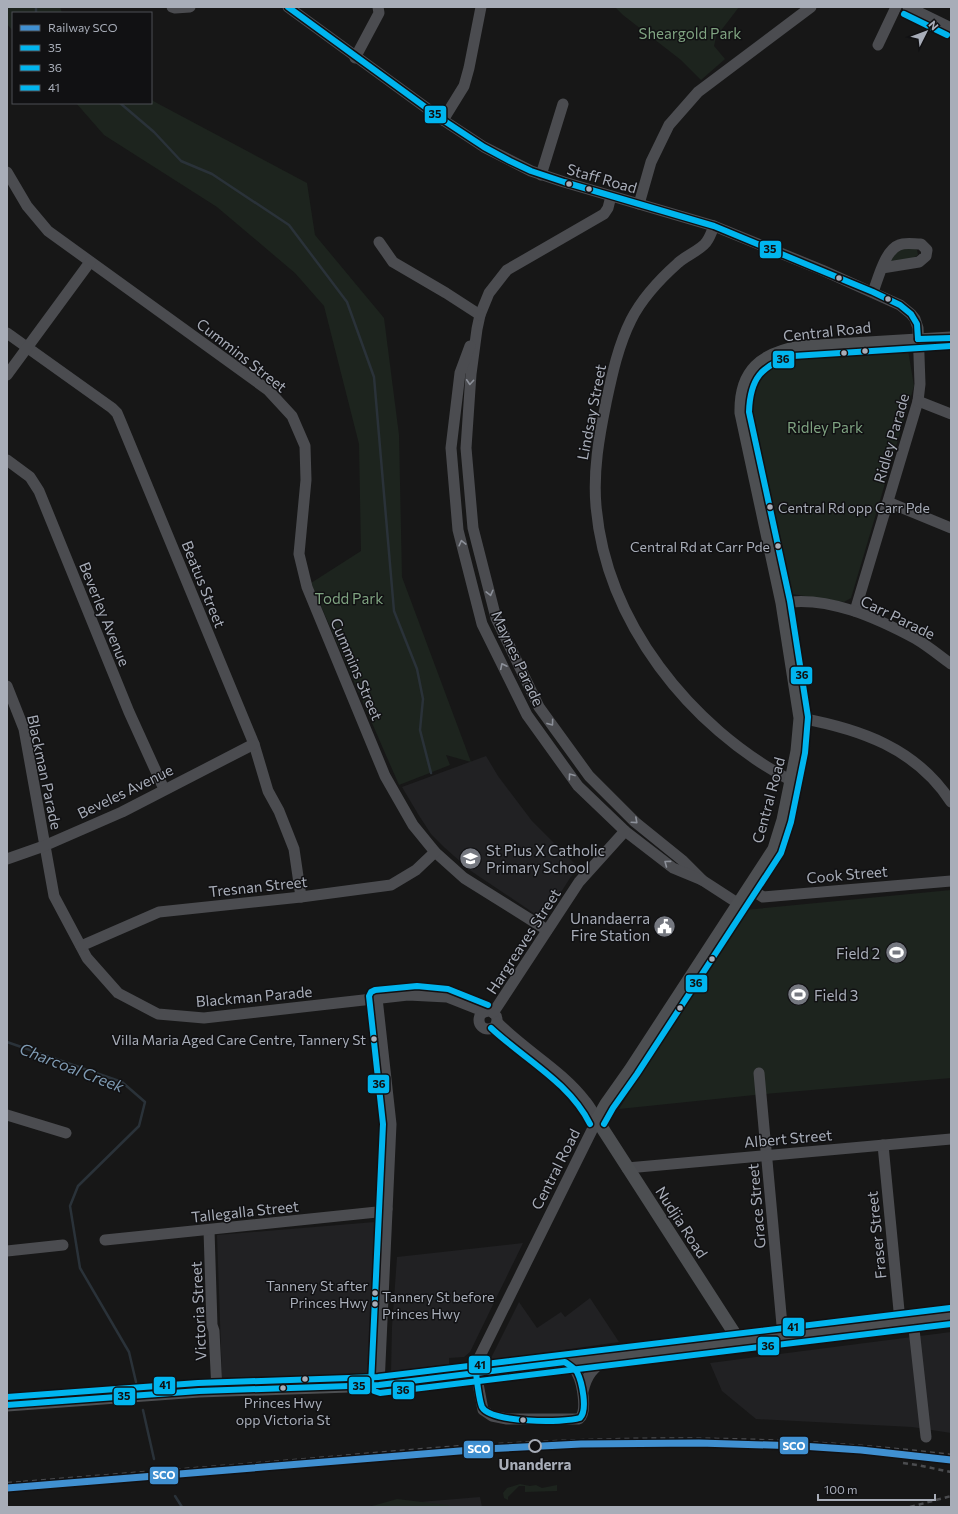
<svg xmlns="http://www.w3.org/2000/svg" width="958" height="1514" viewBox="0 0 958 1514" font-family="Commissioner,sans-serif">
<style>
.built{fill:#212123}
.green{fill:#1d241e}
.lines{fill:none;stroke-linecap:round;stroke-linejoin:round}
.stream{stroke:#2a3239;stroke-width:2.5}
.minor{stroke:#4b4c50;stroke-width:11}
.major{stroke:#4d4f52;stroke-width:13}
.rail{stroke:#4b4c4f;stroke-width:2.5;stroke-dasharray:5 4;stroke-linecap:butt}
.bus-1-casing{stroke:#111113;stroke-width:9}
.bus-2-casing{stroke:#111113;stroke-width:9}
.bus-3-casing{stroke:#111113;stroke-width:9}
.bus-1{stroke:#00b5ef;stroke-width:6}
.bus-2{stroke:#00b5ef;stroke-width:6}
.bus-3{stroke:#00b5ef;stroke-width:6}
.rail-1-casing{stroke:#111113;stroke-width:10}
.rail-1{stroke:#4090d1;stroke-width:7}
.oneway{stroke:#8c9099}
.bus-dot{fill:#a8adb8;stroke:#111113;stroke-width:1.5}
.stop-dot{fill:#111113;stroke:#a8adb8;stroke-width:2}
.labels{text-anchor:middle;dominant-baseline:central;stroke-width:3;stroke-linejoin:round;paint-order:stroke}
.bus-label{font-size:14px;fill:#a8adb8;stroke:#111113;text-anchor:end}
.park-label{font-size:15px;fill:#7fa381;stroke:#111113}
.street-label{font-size:15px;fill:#a8adb8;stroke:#111113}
.poi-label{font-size:15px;fill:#a8adb8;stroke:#111113;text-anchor:start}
.stop-label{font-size:15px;font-weight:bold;fill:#a8adb8;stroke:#111113}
.water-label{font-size:16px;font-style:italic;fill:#7f9bb3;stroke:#111113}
.line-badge{stroke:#111113;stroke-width:1.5}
.badge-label{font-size:11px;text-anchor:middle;font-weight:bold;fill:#fff}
.pale-badge-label{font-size:11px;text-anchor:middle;font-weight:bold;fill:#111}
</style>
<rect width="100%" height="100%" fill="#171717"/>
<g class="built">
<path d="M 486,756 L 498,776 L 532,821 L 579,868 L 570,878 L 546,916 L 542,918 L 538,916 L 471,871 L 445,848 L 431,834 L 418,814 L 402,787 Z"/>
<path d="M 375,1222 L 368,1374 L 222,1378 L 217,1235 Z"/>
<path d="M 523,1243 L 470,1352 L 464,1357 L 449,1358 L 449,1364 L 391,1372 L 392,1327 L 397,1257 Z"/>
<path d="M 590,1298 L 619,1342 L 492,1360 L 491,1358 L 519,1302 L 537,1328 L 561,1312 L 565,1317 Z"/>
<path d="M 951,1332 L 951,1433 L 912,1427 L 756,1419 L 722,1391 L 710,1363 Z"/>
<path d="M 480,1497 L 482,1507 L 359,1507 Z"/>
</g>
<g class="green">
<path d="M 7,7 L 60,7 L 62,13 L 13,13 L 13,31 L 7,24 Z"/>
<path d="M 615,7 L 739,7 L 716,37 L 714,46 L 725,59 L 701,80 L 681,60 L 623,15 Z"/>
<path d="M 151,99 L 155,102 L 307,183 L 315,235 L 384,318 L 399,435 L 402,577 L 471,762 L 446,755 L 450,765 L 399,785 L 311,583 L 361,551 L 359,444 L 324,306 L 295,273 L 217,207 L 104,135 L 76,103 L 151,103 Z"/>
<path d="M 913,247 L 917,250 L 918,255 L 910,260 L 890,262 L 891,255 L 900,248 Z"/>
<path d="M 908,350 L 914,386 L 851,598 L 844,602 L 792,594 L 786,587 L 747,413 L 750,383 L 771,360 L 794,355 Z"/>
<path d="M 951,890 L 951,1078 L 765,1094 L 619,1109 L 745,910 Z"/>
<path d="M 520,1484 L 530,1486 L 536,1485 L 542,1488 L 557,1485 L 557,1491 L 525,1492 L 525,1486 L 519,1486 L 508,1497 L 508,1500 L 504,1498 L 503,1493 L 507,1488 Z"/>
<path d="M 397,1499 L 448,1505 L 450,1507 L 369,1507 Z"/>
</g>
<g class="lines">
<g class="stream">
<path d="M 36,7 L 36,13"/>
<path d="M 120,103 L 154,132 L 181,161 L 212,174 L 289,225 L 347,302 L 374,377 L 394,611 L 417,669 L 423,699 L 420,730 L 431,773"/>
<path d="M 7,1042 L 122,1082 L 145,1102 L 139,1126 L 78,1186 L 70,1206 L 80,1268 L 129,1352 L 136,1382"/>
<path d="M 143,1410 L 154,1459"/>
<path d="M 175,1496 L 182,1507"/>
</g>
<g class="minor">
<path d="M 172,7 L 175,8 L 190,7"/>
<path d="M 288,7 L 443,120 L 484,147 L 531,171 L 564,182 L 714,226 L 822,270 L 900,305 L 911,314 L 915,319 L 918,328 L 920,384 L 918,401 L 855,611"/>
<path d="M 908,7 L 951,28"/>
<path d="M 878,45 L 896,7"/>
<path d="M 355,58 L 379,13 L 378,7"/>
<path d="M 443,120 L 464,86 L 469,68 L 481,7"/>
<path d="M 7,172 L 27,206 L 48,231 L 268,390 L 292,416 L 305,446 L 306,480 L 299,554 L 307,587 L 385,776 L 413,825 L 435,852 L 464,878 L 547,930"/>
<path d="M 541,175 L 563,104"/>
<path d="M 611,196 L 608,208 L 604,214 L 507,270 L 489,293 L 480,315 L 477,329 L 471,374 L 466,448 L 473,528 L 496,618 L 539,707 L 589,776 L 635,822 L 682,860 L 702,880"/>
<path d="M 639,204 L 651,162 L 669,125 L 698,92 L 811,7"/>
<path d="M 714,226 C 712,231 710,237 707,241 C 703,249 685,256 678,263 C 660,279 642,298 631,320 C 618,346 612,375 606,403 C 599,437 593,471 596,506 C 606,622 690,727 790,780"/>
<path d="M 379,242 L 393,262 L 446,293 L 480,315"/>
<path d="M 873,292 C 878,279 885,250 899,245 C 905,242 914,244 921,244 L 927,250 L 926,256 L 919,262 L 882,268"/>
<path d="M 7,333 L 112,408 L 117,413 L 120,420 L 254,744 L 268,791 L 279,811 L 294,849 L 301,897"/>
<path d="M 470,346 L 460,373 L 451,448 L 458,530 L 482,624 L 527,715 L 578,786 L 625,831 L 673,868 L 702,880 L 739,904"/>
<path d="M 7,375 L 90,262"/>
<path d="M 918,401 L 951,414"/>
<path d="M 7,460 L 30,477 L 39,491 L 129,712 L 164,789"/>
<path d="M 888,502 L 951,528"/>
<path d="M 782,603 C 827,595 877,618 916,639 C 928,646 940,656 951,664"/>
<path d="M 7,686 L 24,729 L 54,896 L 87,958 L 118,993 L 158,1014 L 204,1018 L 408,995 L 447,997 L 485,1012"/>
<path d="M 800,718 C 860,729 916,748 951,802"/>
<path d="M 7,859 L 44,846 L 122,812 L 254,744"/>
<path d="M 749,888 L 763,897 L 951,881"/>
<path d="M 81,946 L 159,912 L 301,897 L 391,885 L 416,870 L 435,852"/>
<path d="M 377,998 L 391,1124 L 379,1385"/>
<circle cx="488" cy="1020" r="9"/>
<path d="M 493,1013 L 579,882 L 625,831"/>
<path d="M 497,1022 C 525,1051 562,1070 586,1102 C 590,1107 594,1114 597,1120 L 479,1358 L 476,1373 L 483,1410 L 492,1416 L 507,1419 L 579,1419 C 588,1412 582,1382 577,1373 C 574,1368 570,1365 565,1362"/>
<path d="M 759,1073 L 783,1336"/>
<path d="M 7,1115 L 66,1133"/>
<path d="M 883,1145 L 900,1321"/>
<path d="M 627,1168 L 951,1139"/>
<path d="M 209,1230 L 212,1325 L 214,1331 L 217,1390"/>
<path d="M 105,1240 L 377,1212 L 387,1209"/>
<path d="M 7,1251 L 63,1245"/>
<path d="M 913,1320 L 926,1437"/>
<path d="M 583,1391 C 587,1374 593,1369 606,1358"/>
</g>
<g class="major">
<path d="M 740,1342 L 597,1120 L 606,1104 L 630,1070 L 774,849 L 783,820 L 797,751 L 800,718 L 782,603 L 741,413 C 740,371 761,353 802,347 L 951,338"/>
<path d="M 7,1405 L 199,1391 L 379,1385 L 951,1316"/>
</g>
<g class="rail">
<path d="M 903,1463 L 917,1465 L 951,1472"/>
<path d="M 23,1482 C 118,1474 212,1467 307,1459 C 377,1453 447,1446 517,1443 C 661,1435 807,1437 951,1455"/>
<path d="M 7,1483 L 27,1482"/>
<path d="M 910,1507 L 951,1496"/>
</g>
<defs>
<g id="bus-1">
<path d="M 288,7 L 443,120 L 484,147 L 510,161 L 531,171 L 564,182 L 714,226 L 873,292 L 900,305 L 911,314 L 917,324 L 918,339"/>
<path d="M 918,339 L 951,338"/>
<path d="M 565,1362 C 569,1365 574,1368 577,1372 C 582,1382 588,1410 580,1418 C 564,1423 490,1423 482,1407 C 479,1400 477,1381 476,1373 Z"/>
<path d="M 7,1405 L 199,1391 L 379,1385 L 476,1373"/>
</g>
<g id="bus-2">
<path d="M 904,14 L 947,35"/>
<path d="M 488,1005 L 448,989 L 417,986 L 375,990 L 371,992 L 369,996 L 383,1124 L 371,1385 L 374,1391 L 380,1393 L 951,1324"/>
<path d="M 491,1028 C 524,1059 569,1082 590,1124"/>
<path d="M 604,1124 L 613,1108 L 637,1074 L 781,853 L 791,822 L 805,753 L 808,717 L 790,601 L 749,412 C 750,379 761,365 793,356 L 951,346"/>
</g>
<path id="bus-3" d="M 7,1397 L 198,1383 L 378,1377 L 950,1308"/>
</defs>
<use href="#bus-1" class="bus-1-casing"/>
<use href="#bus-2" class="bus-2-casing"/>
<use href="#bus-3" class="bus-3-casing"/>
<use href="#bus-1" class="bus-1"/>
<use href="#bus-2" class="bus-2"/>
<use href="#bus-3" class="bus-3"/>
<defs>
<path id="rail-1" d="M 7,1488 L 484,1449 L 581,1444 L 699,1443 L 801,1446 L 861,1450 L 951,1460"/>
</defs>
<use href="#rail-1" class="rail-1-casing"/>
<use href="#rail-1" class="rail-1"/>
</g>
<defs><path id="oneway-chevron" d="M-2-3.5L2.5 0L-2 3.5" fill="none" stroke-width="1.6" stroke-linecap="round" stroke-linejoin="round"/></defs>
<g class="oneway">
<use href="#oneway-chevron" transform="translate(470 382) rotate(94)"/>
<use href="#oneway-chevron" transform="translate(462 543) rotate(-104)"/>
<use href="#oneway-chevron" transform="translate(490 593) rotate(76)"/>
<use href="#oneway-chevron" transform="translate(503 666) rotate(-116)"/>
<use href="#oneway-chevron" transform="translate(551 723) rotate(54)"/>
<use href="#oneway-chevron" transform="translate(571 776) rotate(-126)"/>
<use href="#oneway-chevron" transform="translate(635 821) rotate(42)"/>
<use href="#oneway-chevron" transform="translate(667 863) rotate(-143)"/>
</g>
<defs>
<symbol id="school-disc" viewBox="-11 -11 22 22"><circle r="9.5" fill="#757880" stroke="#111113"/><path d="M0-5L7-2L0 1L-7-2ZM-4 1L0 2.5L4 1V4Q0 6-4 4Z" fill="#fff"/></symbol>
<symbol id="civic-disc" viewBox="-11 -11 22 22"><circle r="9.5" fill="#757880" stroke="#111113"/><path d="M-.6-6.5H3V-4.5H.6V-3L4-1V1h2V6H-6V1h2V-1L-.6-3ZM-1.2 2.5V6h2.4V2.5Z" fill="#fff"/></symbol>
<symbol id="stadium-disc" viewBox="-11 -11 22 22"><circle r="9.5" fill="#757880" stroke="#111113"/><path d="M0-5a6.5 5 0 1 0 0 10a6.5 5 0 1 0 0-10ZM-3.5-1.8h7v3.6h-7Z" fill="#fff"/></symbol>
</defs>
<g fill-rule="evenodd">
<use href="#school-disc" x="458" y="846" width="25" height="25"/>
<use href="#civic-disc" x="652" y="914" width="25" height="25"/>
<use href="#stadium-disc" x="884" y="940" width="25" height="25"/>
<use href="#stadium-disc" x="786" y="982" width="25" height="25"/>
</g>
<g class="bus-dot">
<circle cx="569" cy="184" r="3.5"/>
<circle cx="589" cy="189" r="3.5"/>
<circle cx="839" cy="278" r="3.5"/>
<circle cx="888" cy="299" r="3.5"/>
<circle cx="865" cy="351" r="3.5"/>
<circle cx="844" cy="353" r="3.5"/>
<circle cx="770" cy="507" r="3.5"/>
<circle cx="778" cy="546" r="3.5"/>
<circle cx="712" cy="959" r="3.5"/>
<circle cx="680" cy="1008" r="3.5"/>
<circle cx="374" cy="1039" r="3.5"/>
<circle cx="375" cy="1293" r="3.5"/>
<circle cx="375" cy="1304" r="3.5"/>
<circle cx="305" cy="1379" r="3.5"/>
<circle cx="283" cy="1388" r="3.5"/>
<circle cx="523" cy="1420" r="3.5"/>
</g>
<circle class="stop-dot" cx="535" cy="1446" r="6"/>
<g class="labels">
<g class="bus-label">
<text x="778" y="507" text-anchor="start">Central Rd opp Carr Pde</text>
<text x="770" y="546">Central Rd at Carr Pde</text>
<text x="366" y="1039">Villa Maria Aged Care Centre, Tannery St</text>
<text x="368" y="1285">Tannery St after<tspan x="368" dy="17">Princes Hwy</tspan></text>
<text x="382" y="1296" text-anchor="start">Tannery St before<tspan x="382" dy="17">Princes Hwy</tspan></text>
<text x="283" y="1402" text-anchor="middle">Princes Hwy<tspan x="283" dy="17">opp Victoria St</tspan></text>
</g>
<g class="park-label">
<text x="690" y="33">Sheargold Park</text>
<text x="825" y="427">Ridley Park</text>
<text x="349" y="598">Todd Park</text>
</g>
<g class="street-label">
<text transform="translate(602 178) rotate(16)">Staff Road</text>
<text transform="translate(827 331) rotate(-6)">Central Road</text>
<text transform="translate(242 355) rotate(38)">Cummins Street</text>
<text transform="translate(591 412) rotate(-79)">Lindsay Street</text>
<text transform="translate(891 438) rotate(-74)">Ridley Parade</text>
<text transform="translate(204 584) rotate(68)">Beatus Street</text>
<text transform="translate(105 614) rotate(68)">Beverley Avenue</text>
<text transform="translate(898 617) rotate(26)">Carr Parade</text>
<text transform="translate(518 658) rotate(65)">Maynes Parade</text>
<text transform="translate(357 669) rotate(67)">Cummins Street</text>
<text transform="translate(45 772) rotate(78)">Blackman Parade</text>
<text transform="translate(125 791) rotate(-26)">Beveles Avenue</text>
<text transform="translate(768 800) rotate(-75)">Central Road</text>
<text transform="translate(847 874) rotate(-5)">Cook Street</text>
<text transform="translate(258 886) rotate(-6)">Tresnan Street</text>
<text transform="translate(523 941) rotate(-57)">Hargreaves Street</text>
<text transform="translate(254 996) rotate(-5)">Blackman Parade</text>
<text transform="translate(788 1138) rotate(-5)">Albert Street</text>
<text transform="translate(555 1169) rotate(-63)">Central Road</text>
<text transform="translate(756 1206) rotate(-95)">Grace Street</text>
<text transform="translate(245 1211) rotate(-6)">Tallegalla Street</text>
<text transform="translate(682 1222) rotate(57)">Nudjia Road</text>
<text transform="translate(876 1235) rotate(-96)">Fraser Street</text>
<text transform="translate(198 1311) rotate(-93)">Victoria Street</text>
</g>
<g class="poi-label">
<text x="486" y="850">St Pius X Catholic<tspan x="486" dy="17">Primary School</tspan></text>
<text x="650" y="918" text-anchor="end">Unandaerra<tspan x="650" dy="17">Fire Station</tspan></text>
<text x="880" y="953" text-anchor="end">Field 2</text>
<text x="814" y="995">Field 3</text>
</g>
<g class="stop-label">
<text x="535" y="1464">Unanderra</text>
</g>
<g class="water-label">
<text transform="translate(72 1067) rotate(21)">Charcoal Creek</text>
</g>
</g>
<g class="line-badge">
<rect x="424" y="105" width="23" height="19" rx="4" fill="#00b5ef"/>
<rect x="759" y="240" width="23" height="19" rx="4" fill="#00b5ef"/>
<rect x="772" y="350" width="23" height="19" rx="4" fill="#00b5ef"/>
<rect x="790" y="666" width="23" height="19" rx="4" fill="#00b5ef"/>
<rect x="685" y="974" width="23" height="19" rx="4" fill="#00b5ef"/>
<rect x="367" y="1074" width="23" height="20" rx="4" fill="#00b5ef"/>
<rect x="782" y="1317" width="23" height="20" rx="4" fill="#00b5ef"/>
<rect x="757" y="1336" width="23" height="20" rx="4" fill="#00b5ef"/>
<rect x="468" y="1355" width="23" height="19" rx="4" fill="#00b5ef"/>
<rect x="153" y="1376" width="23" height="19" rx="4" fill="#00b5ef"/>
<rect x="348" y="1376" width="23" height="19" rx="4" fill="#00b5ef"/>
<rect x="392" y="1381" width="23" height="19" rx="4" fill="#00b5ef"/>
<rect x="113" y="1387" width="23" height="19" rx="4" fill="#00b5ef"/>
<rect x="779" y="1436" width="30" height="19" rx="4" fill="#4090d1"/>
<rect x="463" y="1440" width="31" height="19" rx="4" fill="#4090d1"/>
<rect x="149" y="1466" width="30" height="19" rx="4" fill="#4090d1"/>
</g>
<g class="badge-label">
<text x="794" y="1450">SCO</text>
<text x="479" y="1453">SCO</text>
<text x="164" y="1479">SCO</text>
</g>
<g class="pale-badge-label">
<text x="435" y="118">35</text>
<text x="770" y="253">35</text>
<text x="783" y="363">36</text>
<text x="802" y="679">36</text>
<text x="696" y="987">36</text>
<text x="379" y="1088">36</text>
<text x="793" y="1331">41</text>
<text x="768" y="1350">36</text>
<text x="480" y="1369">41</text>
<text x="165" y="1389">41</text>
<text x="359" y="1390">35</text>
<text x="403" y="1394">36</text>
<text x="124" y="1400">35</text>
</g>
<rect width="958" height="1514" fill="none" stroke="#a8adb8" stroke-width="16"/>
<rect x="12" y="12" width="140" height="92" fill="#111113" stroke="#4d4f55"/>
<rect x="20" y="25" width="20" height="6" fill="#4090d1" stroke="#4d4f55"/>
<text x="48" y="32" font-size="12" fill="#a8adb8">Railway SCO</text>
<rect x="20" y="45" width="20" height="6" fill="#00b5ef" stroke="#4d4f55"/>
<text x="48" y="52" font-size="12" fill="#a8adb8">35</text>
<rect x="20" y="65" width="20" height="6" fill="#00b5ef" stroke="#4d4f55"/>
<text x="48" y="72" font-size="12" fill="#a8adb8">36</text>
<rect x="20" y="85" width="20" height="6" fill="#00b5ef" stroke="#4d4f55"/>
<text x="48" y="92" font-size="12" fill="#a8adb8">41</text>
<g transform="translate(926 32) rotate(48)" stroke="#111113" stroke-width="3" paint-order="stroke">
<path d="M0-3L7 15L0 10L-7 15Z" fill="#a8adb8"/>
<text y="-6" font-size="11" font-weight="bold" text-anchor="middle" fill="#a8adb8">N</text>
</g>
<path d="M818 1494v6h117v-6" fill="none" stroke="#a8adb8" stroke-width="2"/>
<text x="824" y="1494" font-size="12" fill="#a8adb8" stroke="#111113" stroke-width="3" paint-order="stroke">100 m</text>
</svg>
